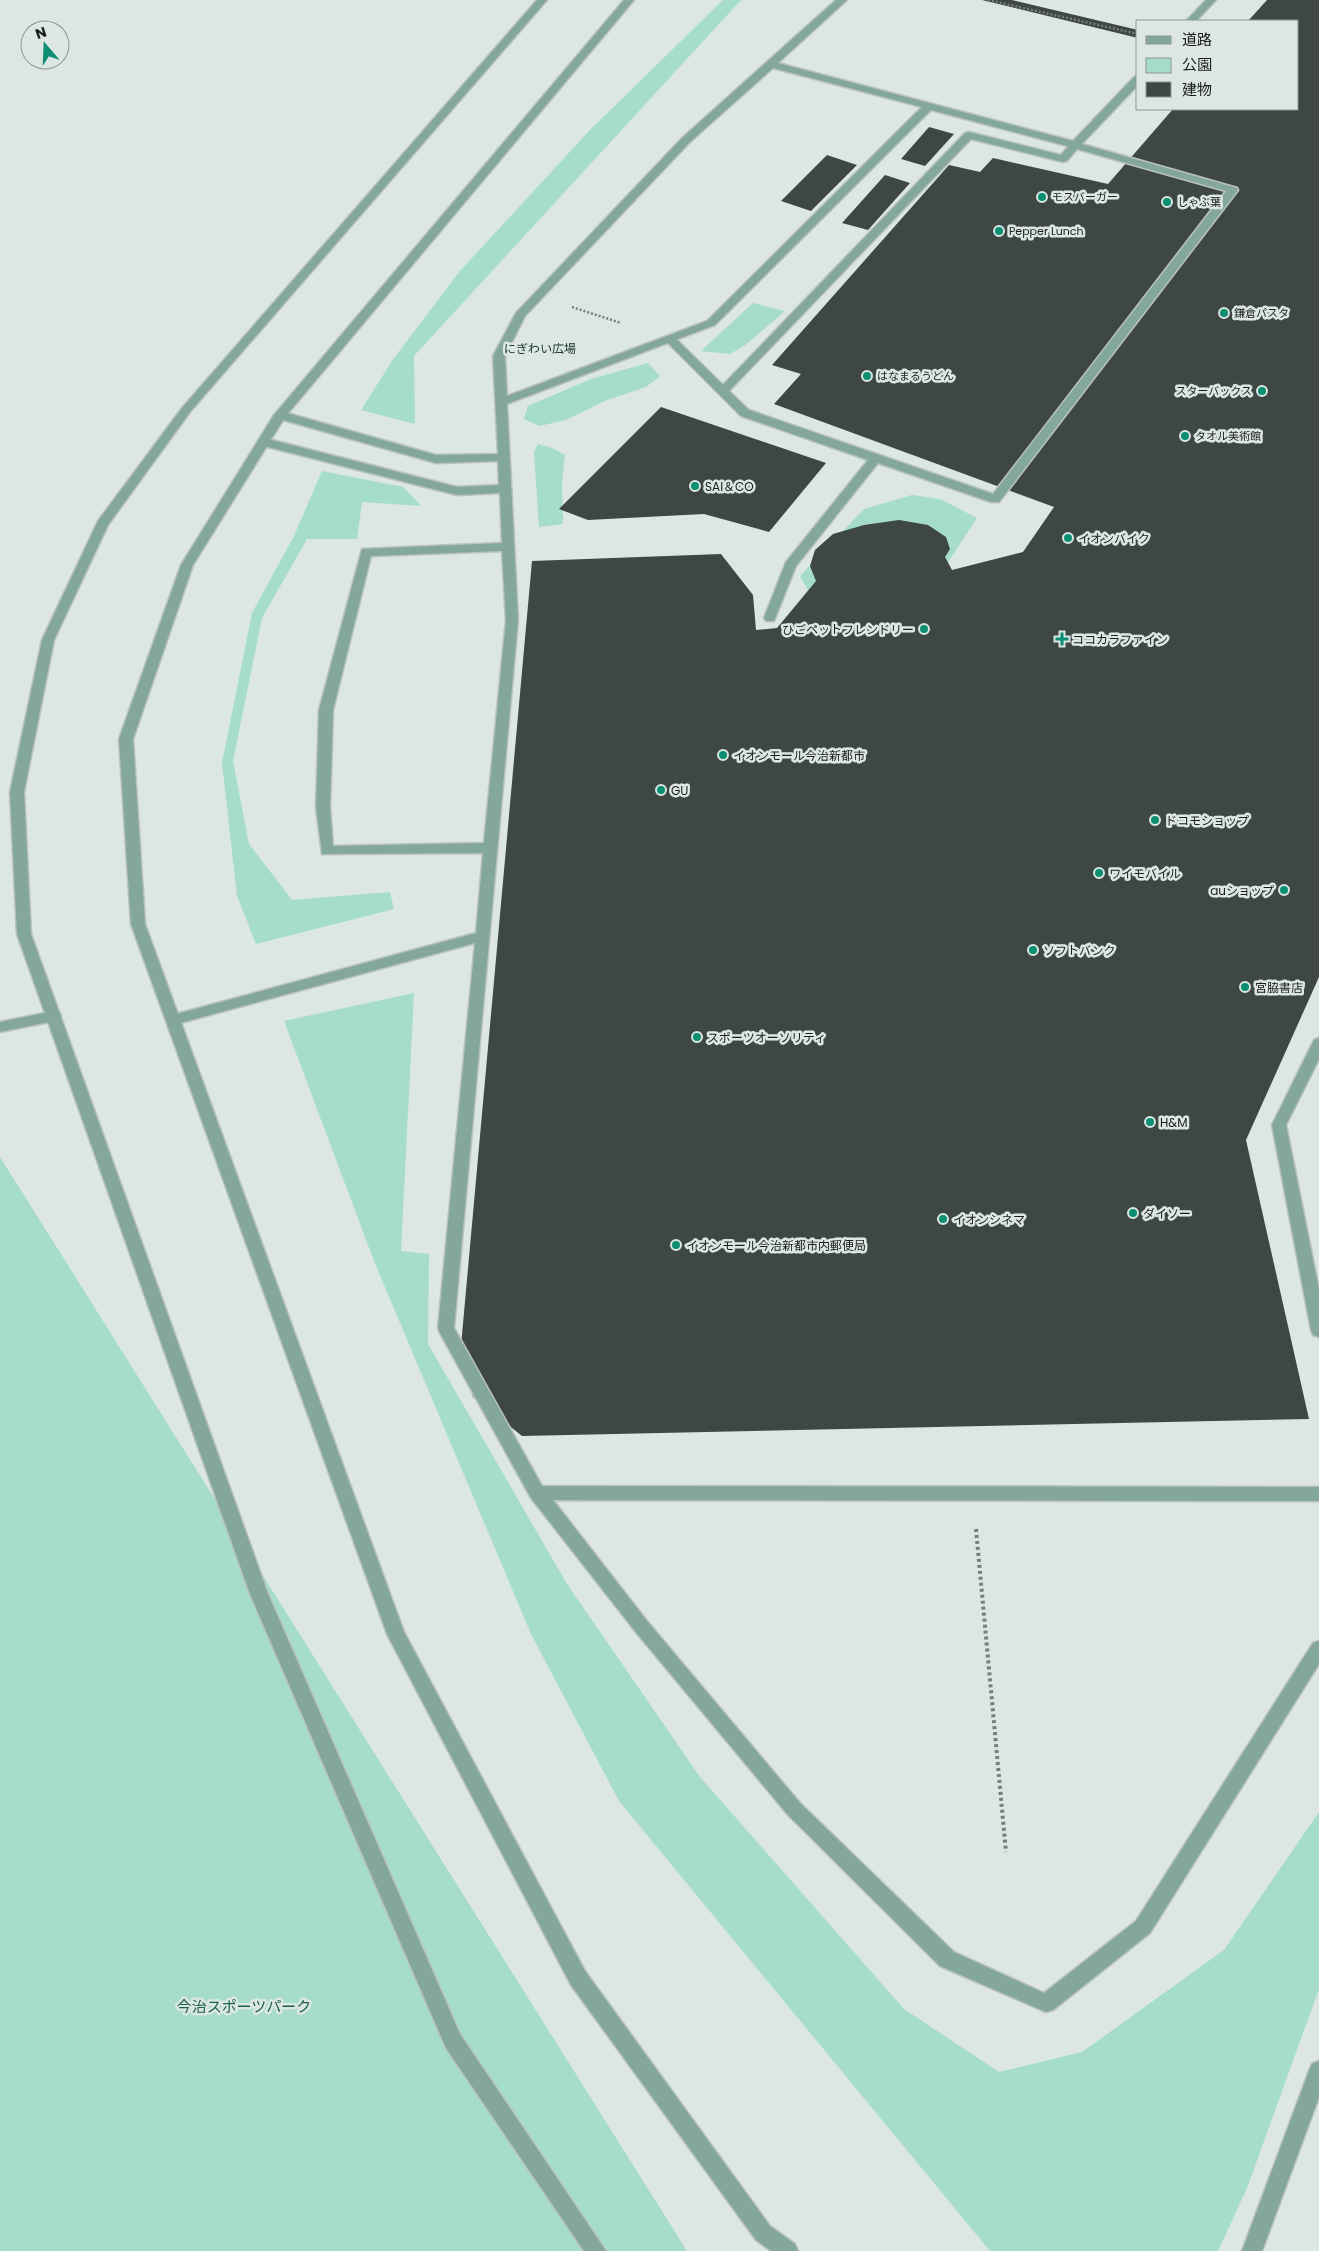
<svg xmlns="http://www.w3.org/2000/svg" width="1319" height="2251" viewBox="0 0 1319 2251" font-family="Poppins,'Noto Sans JP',sans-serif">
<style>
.green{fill:#a5ddca}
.building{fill:#3f4745}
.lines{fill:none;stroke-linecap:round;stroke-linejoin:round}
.service-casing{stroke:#b9c2be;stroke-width:3}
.pedestrian-casing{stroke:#b9c2be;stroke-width:3}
.minor-casing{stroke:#b9c2be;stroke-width:3}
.tertiary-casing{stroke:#b9c2be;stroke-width:3}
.path-far1{stroke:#777d7b;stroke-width:2.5;stroke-dasharray:2 2;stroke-linecap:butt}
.path{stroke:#777d7b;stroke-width:4;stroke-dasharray:3 3;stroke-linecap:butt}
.service{fill:#84a79c;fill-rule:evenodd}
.pedestrian{fill:#84a79c;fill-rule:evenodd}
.minor{fill:#84a79c;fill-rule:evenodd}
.tertiary{fill:#84a79c;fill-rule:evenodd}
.poi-dot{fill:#0d8d72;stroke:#dce6e2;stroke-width:2}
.labels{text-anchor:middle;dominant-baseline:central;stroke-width:5;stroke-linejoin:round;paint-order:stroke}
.far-poi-label{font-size:11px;fill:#1a1d1c;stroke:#dce6e2;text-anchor:start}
.far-quarter-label{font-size:12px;fill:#16342b;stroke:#dce6e2}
.poi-label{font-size:12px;fill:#1a1d1c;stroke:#dce6e2;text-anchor:start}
.near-park-label{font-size:15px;fill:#1a6150;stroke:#dce6e2}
</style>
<rect width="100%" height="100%" fill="#dce6e2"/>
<g class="green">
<path d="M 723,0 L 741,0 L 414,356 L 415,424 L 361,410 L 394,358 L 460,271 L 589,131 Z"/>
<path d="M 753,303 L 785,311 L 744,346 L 730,354 L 701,351 Z"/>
<path d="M 648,363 L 660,376 L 646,387 L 607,400 L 566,420 L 539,426 L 524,419 L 528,406 L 591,379 Z"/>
<path d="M 538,444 L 552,448 L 565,455 L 562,481 L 563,524 L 539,527 L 534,452 Z"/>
<path d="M 322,471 L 403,487 L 421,506 L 362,502 L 357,539 L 307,539 L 262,618 L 233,761 L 249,844 L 292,900 L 390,892 L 394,909 L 256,944 L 237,896 L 222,763 L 252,613 L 294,536 Z"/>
<path d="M 912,495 L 940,499 L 977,518 L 935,582 L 815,603 L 800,576 L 864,509 Z"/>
<path d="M 414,993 L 401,1251 L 429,1254 L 428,1344 L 567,1584 L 700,1777 L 904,2009 L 999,2072 L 1082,2052 L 1224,1950 L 1319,1812 L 1319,1989 L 1247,2188 L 1218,2251 L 990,2251 L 619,1801 L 531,1634 L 374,1261 L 284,1021 Z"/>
<path d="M 0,1157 L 687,2251 L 0,2251 Z"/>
</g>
<g class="building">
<path d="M 982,0 L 1012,0 L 1138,30 L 1138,38 Z"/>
<path d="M 1267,0 L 1319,0 L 1319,977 L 1246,1140 L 1309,1419 L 522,1436 L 473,1397 L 461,1346 L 532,561 L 721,554 L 753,595 L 756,630 L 777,628 L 816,581 L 810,566 L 815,550 L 833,534 L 864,525 L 899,520 L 928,525 L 946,537 L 950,549 L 945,557 L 952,570 L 1023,552 L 1054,507 L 774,404 L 801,374 L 772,365 L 949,165 L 980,172 L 993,158 L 1108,184 L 1173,109 L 1298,109 L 1298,21 L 1248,21 Z"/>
<path d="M 929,127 L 954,134 L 925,166 L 901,159 Z"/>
<path d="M 827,155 L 857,165 L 811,211 L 781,201 Z"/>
<path d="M 885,175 L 910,183 L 868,230 L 842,223 Z"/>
<path d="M 661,407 L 826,463 L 769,532 L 704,514 L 588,520 L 559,509 Z"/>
</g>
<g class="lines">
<defs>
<g id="service">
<path d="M 836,0 L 847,0 L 778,63 L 1073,141 L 1134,77 L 1138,76 L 1138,85 L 1079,147 L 1075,148 L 931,110 L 715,325 L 507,404 L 518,620 L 454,1328 L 542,1486 L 1319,1487 L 1319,1501 L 553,1500 L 647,1621 L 800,1803 L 954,1952 L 1044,1993 L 1136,1921 L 1313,1643 L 1319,1641 L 1319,1664 L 1150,1933 L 1053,2010 L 1046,2012 L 940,1966 L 788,1815 L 635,1631 L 531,1498 L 440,1333 L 438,1328 L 475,943 L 173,1025 L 168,1024 L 166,1020 L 168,1016 L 173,1015 L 476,933 L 483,853 L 322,854 L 316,807 L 319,710 L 362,549 L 502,543 L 500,493 L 457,495 L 260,445 L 258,442 L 264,438 L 457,487 L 499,485 L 498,461 L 436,463 L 276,418 L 274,415 L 280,411 L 436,455 L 498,454 L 493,356 L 516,313 L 682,138 ZM 773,68 L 922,107 L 707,321 L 507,396 L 505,356 L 525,316 L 690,142 ZM 502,551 L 506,620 L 484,843 L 333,846 L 330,807 L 333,710 L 371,556 Z"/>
<path d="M 1206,0 L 1216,0 L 1196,21 L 1186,21 Z"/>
<path d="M 1319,1038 L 1319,1059 L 1286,1125 L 1319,1290 L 1319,1337 L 1313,1335 L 1311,1330 L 1272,1125 L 1314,1040 Z"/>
</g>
<path id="pedestrian" d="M 969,132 L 1061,155 L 1071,143 L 1075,142 L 1237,188 L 1238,190 L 999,502 L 991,502 L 878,463 L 796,566 L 774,621 L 766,621 L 764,618 L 786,562 L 868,460 L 741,416 L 664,339 L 666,337 L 674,337 L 723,385 L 965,133 ZM 971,139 L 1063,162 L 1067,161 L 1077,149 L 1226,191 L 993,494 L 749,410 L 729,391 Z"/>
<path id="minor" d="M 54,1011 L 59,1012 L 61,1016 L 59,1020 L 0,1032 L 0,1022 Z"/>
<g id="tertiary">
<path d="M 537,0 L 547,0 L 190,412 L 108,525 L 54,640 L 24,792 L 31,934 L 268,1594 L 460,2034 L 606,2251 L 584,2251 L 446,2048 L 250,1594 L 17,934 L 10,792 L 42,640 L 98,521 L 182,408 Z"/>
<path d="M 624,0 L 634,0 L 285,417 L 193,565 L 133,739 L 145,924 L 404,1632 L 585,1971 L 770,2226 L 795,2244 L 798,2251 L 771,2251 L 756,2240 L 571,1985 L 387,1634 L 131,924 L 119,739 L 181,565 L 274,415 Z"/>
<path d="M 1319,2061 L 1319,2097 L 1262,2251 L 1242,2251 L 1309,2071 L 1312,2064 Z"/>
</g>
</defs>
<use href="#service" class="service-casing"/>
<use href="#pedestrian" class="pedestrian-casing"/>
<use href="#minor" class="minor-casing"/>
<use href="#tertiary" class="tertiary-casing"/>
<g class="path-far1">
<path d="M 988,0 L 1138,34"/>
<path d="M 572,307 L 621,323"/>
</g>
<path class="path" d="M 976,1529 L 1006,1852"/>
<use href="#service" class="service"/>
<use href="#pedestrian" class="pedestrian"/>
<use href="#minor" class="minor"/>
<use href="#tertiary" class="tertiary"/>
</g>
<g class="poi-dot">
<circle cx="1042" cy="197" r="5"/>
<circle cx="1167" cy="202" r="5"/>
<circle cx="999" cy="231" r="5"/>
<circle cx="1224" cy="313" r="5"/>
<circle cx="867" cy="376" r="5"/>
<circle cx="1262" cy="391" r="5"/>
<circle cx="1185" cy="436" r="5"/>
<circle cx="695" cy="486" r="5"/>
<circle cx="1068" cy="538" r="5"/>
<circle cx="924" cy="629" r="5"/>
<path d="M1059.5 631.5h5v5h5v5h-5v5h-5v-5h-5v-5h5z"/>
<circle cx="723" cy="755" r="5"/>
<circle cx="661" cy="790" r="5"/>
<circle cx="1155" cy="820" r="5"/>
<circle cx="1099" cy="873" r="5"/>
<circle cx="1284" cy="890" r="5"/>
<circle cx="1033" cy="950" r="5"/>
<circle cx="1245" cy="987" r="5"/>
<circle cx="697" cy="1037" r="5"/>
<circle cx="1150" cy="1122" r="5"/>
<circle cx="1133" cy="1213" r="5"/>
<circle cx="943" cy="1219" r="5"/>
<circle cx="676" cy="1245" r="5"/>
</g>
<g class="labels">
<g class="far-poi-label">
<text x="1052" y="197">モスバーガー</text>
<text x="1177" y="202">しゃぶ葉</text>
<text x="1009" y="231">Pepper Lunch</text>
<text x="1234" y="313">鎌倉パスタ</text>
<text x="877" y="376">はなまるうどん</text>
<text x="1252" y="391" text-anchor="end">スターバックス</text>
<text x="1195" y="436">タオル美術館</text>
</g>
<g class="far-quarter-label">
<text x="540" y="348">にぎわい広場</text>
</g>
<g class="poi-label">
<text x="705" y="486">SAI＆CO</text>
<text x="1078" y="538">イオンバイク</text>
<text x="914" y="629" text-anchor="end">ひごペットフレンドリー</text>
<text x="1072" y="639">ココカラファイン</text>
<text x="733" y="755">イオンモール今治新都市</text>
<text x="671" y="790">GU</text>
<text x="1165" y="820">ドコモショップ</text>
<text x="1109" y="873">ワイモバイル</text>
<text x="1274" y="890" text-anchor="end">auショップ</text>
<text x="1043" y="950">ソフトバンク</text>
<text x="1255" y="987">宮脇書店</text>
<text x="707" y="1037">スポーツオーソリティ</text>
<text x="1160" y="1122">H&amp;M</text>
<text x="1143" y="1213">ダイソー</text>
<text x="953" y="1219">イオンシネマ</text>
<text x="686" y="1245">イオンモール今治新都市内郵便局</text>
</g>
<g class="near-park-label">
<text x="244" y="2006">今治スポーツパーク</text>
</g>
</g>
<rect x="1136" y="20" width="162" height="90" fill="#dce6e2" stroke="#8e9693"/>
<rect x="1146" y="36" width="25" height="8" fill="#84a79c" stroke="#8e9693"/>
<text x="1182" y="45" font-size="15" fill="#1a1d1c">道路</text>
<rect x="1146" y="58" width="25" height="15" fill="#a5ddca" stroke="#8e9693"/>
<text x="1182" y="70" font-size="15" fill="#1a1d1c">公園</text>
<rect x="1146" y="82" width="25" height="15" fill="#3f4745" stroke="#8e9693"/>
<text x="1182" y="95" font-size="15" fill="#1a1d1c">建物</text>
<g transform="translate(45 45) rotate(341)"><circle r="24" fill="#dce6e2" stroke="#8e9693"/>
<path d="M0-4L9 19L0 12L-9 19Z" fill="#0d8d72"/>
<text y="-8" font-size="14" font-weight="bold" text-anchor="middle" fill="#1a1d1c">N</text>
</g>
</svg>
